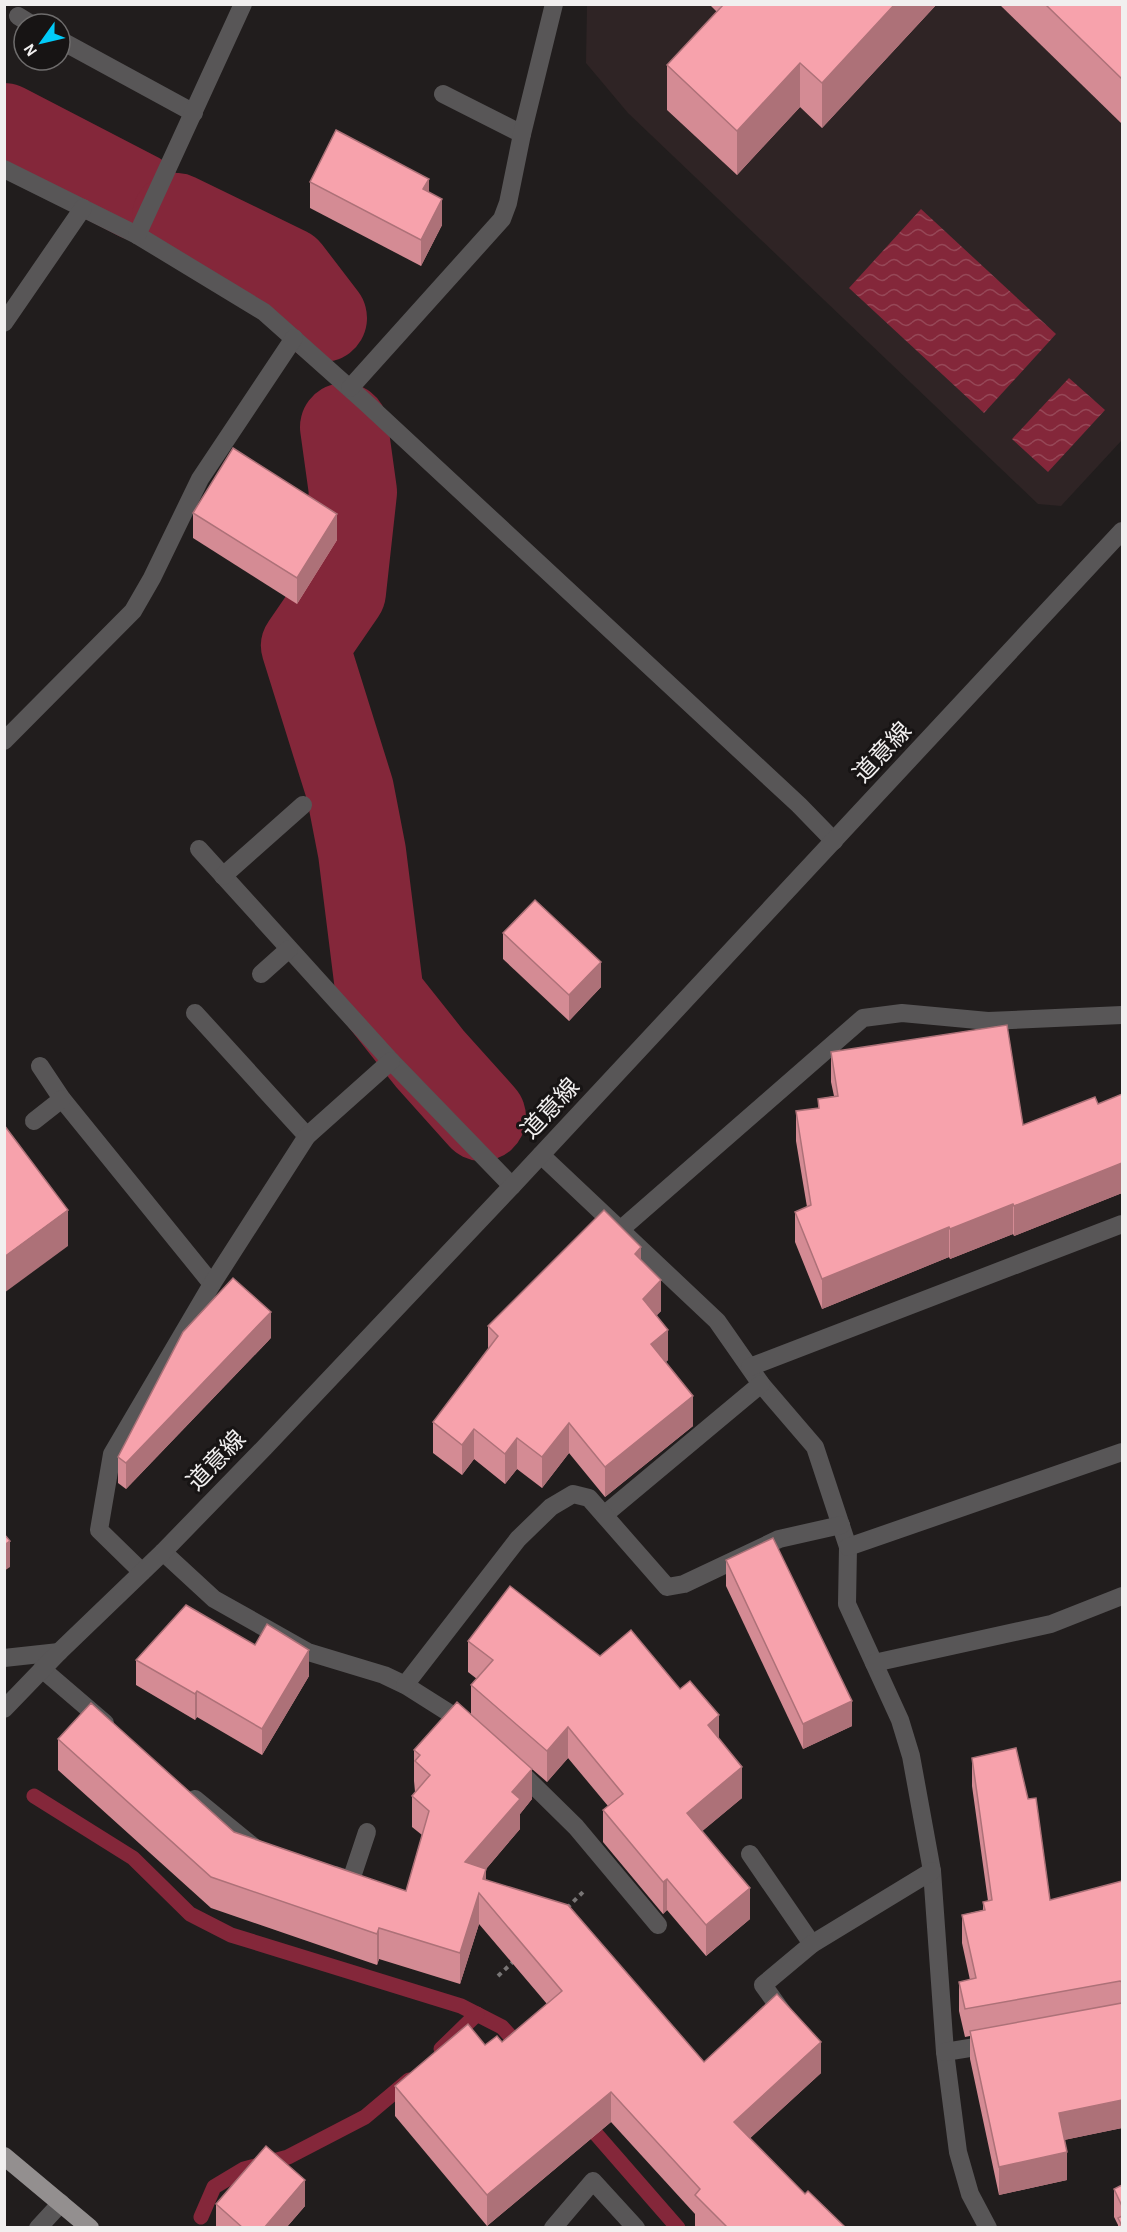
<svg xmlns="http://www.w3.org/2000/svg" width="1127" height="2232" viewBox="0 0 1127 2232" font-family="'Alegreya Sans','Noto Sans JP',sans-serif">
<style>
.built{fill:#2f2425}
.water{fill:url(#water-waves)}
.lines{fill:none;stroke-linecap:round;stroke-linejoin:round}
.stream{stroke:#84273a;stroke-width:15}
.river{stroke:#84273a;stroke-width:88}
.path{stroke:#787575;stroke-width:4;stroke-dasharray:4.5 4.5;stroke-linecap:butt}
.minor{stroke:#585657;stroke-width:18}
.major{stroke:#938f8f;stroke-width:18}
.wall{fill:#d48b94}
.shaded-wall{fill:#ad7178}
.building{fill:#f7a2ac;stroke:#ad7178;stroke-width:1.5}
.labels{text-anchor:middle;dominant-baseline:central;stroke-width:6;stroke-linejoin:round;paint-order:stroke}
.street-label{font-size:24px;fill:#f1efef;stroke:#171414}
</style>
<defs>
<pattern id="water-waves" width="16" height="10" patternUnits="userSpaceOnUse" patternTransform="scale(1.5)"><rect width="16" height="10" fill="#84273a"/><path d="M0 5q4-4 8 0t8 0" fill="none" stroke="#964757"/></pattern>
</defs>
<rect width="100%" height="100%" fill="#211d1d"/>
<path class="built" d="M 587,5 L 1122,5 L 1122,440 L 1061,506 L 1038,504 L 628,113 L 586,63 Z"/>
<g class="water">
<path d="M 921,209 L 1056,334 L 984,413 L 849,288 Z"/>
<path d="M 1069,378 L 1105,410 L 1048,472 L 1012,439 Z"/>
</g>
<g class="lines">
<g class="stream">
<path d="M 34,1796 L 133,1858 L 190,1914 L 231,1935 L 461,2006 L 502,2027 L 522,2049"/>
<path d="M 441,2049 L 477,2014"/>
<path d="M 583,2119 L 678,2228"/>
<path d="M 201,2217 L 214,2187 L 244,2169 L 288,2157 L 365,2117 L 409,2080"/>
</g>
<g class="river">
<path d="M 4,127 L 139,197"/>
<path d="M 176,217 L 287,271 L 323,318"/>
<path d="M 344,427 L 353,492 L 342,592 L 305,646 L 350,790 L 362,852 L 380,996 L 430,1059 L 482,1117"/>
</g>
<g class="path">
<path d="M 567,1908 L 585,1890"/>
<path d="M 498,1976 L 515,1960"/>
</g>
<g class="minor">
<path d="M 18,16 L 31,24"/>
<path d="M 60,40 L 194,113"/>
<path d="M 443,94 L 522,134"/>
<path d="M 4,169 L 137,235 L 264,312 L 365,402 L 799,805 L 834,841"/>
<path d="M 137,235 L 243,4"/>
<path d="M 4,323 L 83,208"/>
<path d="M 350,388 L 502,219 L 508,203 L 522,134 L 554,4"/>
<path d="M 4,741 L 133,611 L 152,578 L 200,479 L 294,338"/>
<path d="M 199,849 L 391,1061 L 512,1186"/>
<path d="M 223,876 L 303,805"/>
<path d="M 261,974 L 289,949"/>
<path d="M 195,1013 L 307,1136"/>
<path d="M 40,1066 L 62,1099 L 212,1284"/>
<path d="M 34,1121 L 62,1099"/>
<path d="M 541,1155 L 717,1321 L 761,1384 L 815,1447 L 848,1547 L 847,1604 L 900,1720 L 911,1756 L 932,1871 L 945,2052 L 958,2152 L 970,2194 L 988,2228"/>
<path d="M 620,1230 L 863,1018 L 902,1013 L 988,1021 L 1122,1015"/>
<path d="M 750,1367 L 1122,1224"/>
<path d="M 604,1515 L 761,1384"/>
<path d="M 848,1547 L 1122,1452"/>
<path d="M 163,1552 L 214,1599 L 308,1652 L 384,1675 L 405,1685 L 454,1716 L 468,1727"/>
<path d="M 142,1572 L 99,1530 L 112,1454 L 212,1284 L 307,1136 L 391,1061"/>
<path d="M 4,1658 L 59,1652"/>
<path d="M 874,1663 L 1051,1624 L 1122,1596"/>
<path d="M 42,1669 L 105,1723"/>
<path d="M 405,1685 L 518,1539 L 551,1507 L 573,1494 L 589,1498 L 667,1587 L 684,1584 L 779,1539 L 841,1525"/>
<path d="M 4,1709 L 59,1652 L 163,1552 L 265,1447 L 512,1186 L 1122,531"/>
<path d="M 516,1768 L 576,1827 L 658,1925"/>
<path d="M 195,1799 L 255,1848"/>
<path d="M 750,1854 L 812,1944"/>
<path d="M 335,1875 L 351,1880 L 367,1832"/>
<path d="M 786,2017 L 763,1985 L 812,1944 L 932,1871"/>
<path d="M 945,2052 L 994,2044"/>
<path d="M 38,2228 L 61,2203"/>
<path d="M 553,2228 L 593,2181 L 636,2228"/>
</g>
<path class="major" d="M 4,2156 L 90,2228"/>
</g>
<g class="wall">
<path d="M 709,4 L 937,4 L 822,128 L 800,107 L 737,175 L 667,110 L 667,65 L 717,12 Z"/>
<path d="M 999,4 L 1122,4 L 1122,124 Z"/>
<path d="M 310,182 L 442,225 L 421,266 L 310,208 Z"/>
<path d="M 193,513 L 337,540 L 297,604 L 193,538 Z"/>
<path d="M 503,933 L 601,987 L 569,1021 L 503,959 Z"/>
<path d="M 831,1052 L 1023,1125 L 1098,1104 L 1122,1094 L 1122,1193 L 1014,1236 L 1013,1234 L 950,1259 L 949,1257 L 822,1309 L 795,1242 L 795,1212 L 807,1207 L 796,1141 L 796,1111 L 818,1108 L 818,1099 L 834,1096 L 831,1082 Z"/>
<path d="M 641,1260 L 661,1311 L 657,1315 L 668,1360 L 666,1362 L 693,1426 L 605,1497 L 569,1453 L 542,1488 L 517,1469 L 505,1484 L 474,1459 L 462,1475 L 433,1453 L 433,1422 L 488,1350 L 488,1326 Z"/>
<path d="M 271,1338 L 126,1489 L 118,1483 L 118,1457 Z"/>
<path d="M 726,1560 L 852,1726 L 803,1749 L 726,1586 Z"/>
<path d="M 468,1641 L 600,1656 L 719,1739 L 742,1798 L 702,1831 L 750,1919 L 706,1956 L 667,1910 L 663,1914 L 603,1842 L 603,1810 L 608,1806 L 568,1758 L 547,1782 L 532,1769 L 532,1799 L 520,1814 L 520,1829 L 486,1869 L 486,1880 L 704,2062 L 821,2073 L 750,2138 L 805,2194 L 846,2228 L 697,2228 L 695,2226 L 695,2214 L 611,2122 L 487,2226 L 395,2116 L 395,2086 L 485,2045 L 502,2042 L 547,2004 L 479,1924 L 460,1984 L 379,1959 L 377,1965 L 211,1908 L 58,1770 L 58,1739 L 234,1832 L 406,1891 L 422,1835 L 412,1827 L 412,1796 L 415,1792 L 414,1781 L 414,1750 L 471,1715 L 471,1685 L 477,1679 L 468,1672 Z"/>
<path d="M 136,1660 L 309,1676 L 262,1755 L 197,1717 L 195,1720 L 136,1685 Z"/>
<path d="M 972,1758 L 1050,1900 L 1122,1881 L 1122,2128 L 1064,2140 L 1067,2180 L 999,2195 L 970,2059 L 970,2036 L 965,2037 L 959,2011 L 959,1982 L 970,1980 L 962,1943 L 962,1915 L 983,1910 L 983,1902 L 988,1901 L 972,1786 Z"/>
<path d="M 1122,2185 L 1122,2228 L 1118,2228 L 1118,2225 L 1114,2217 L 1114,2189 Z"/>
<path d="M 216,2204 L 305,2206 L 286,2228 L 216,2228 Z"/>
</g>
<g class="shaded-wall">
<path d="M 895,4 L 937,4 L 822,128 L 822,83 Z"/>
<path d="M 800,63 L 800,107 L 737,175 L 737,131 Z"/>
<path d="M 429,179 L 429,204 L 423,189 Z"/>
<path d="M 442,199 L 442,225 L 421,266 L 421,240 Z"/>
<path d="M 337,514 L 337,540 L 297,604 L 297,578 Z"/>
<path d="M 601,962 L 601,987 L 569,1021 L 569,995 Z"/>
<path d="M 1122,1163 L 1122,1193 L 1014,1236 L 1014,1206 Z"/>
<path d="M 1013,1204 L 1013,1234 L 950,1259 L 950,1229 Z"/>
<path d="M 68,1210 L 68,1246 L 4,1293 L 4,1257 Z"/>
<path d="M 949,1227 L 949,1257 L 822,1309 L 822,1279 Z"/>
<path d="M 641,1247 L 641,1277 L 635,1254 Z"/>
<path d="M 661,1280 L 661,1311 L 643,1329 L 643,1299 Z"/>
<path d="M 271,1312 L 271,1338 L 126,1489 L 126,1463 Z"/>
<path d="M 668,1330 L 668,1360 L 651,1374 L 651,1344 Z"/>
<path d="M 693,1396 L 693,1426 L 605,1497 L 605,1467 Z"/>
<path d="M 569,1423 L 569,1453 L 542,1488 L 542,1457 Z"/>
<path d="M 474,1429 L 474,1459 L 462,1475 L 462,1445 Z"/>
<path d="M 517,1438 L 517,1469 L 505,1484 L 505,1454 Z"/>
<path d="M 10,1541 L 10,1567 L 4,1571 L 4,1545 Z"/>
<path d="M 309,1650 L 309,1676 L 262,1755 L 262,1729 Z"/>
<path d="M 197,1691 L 197,1717 L 195,1720 L 195,1694 Z"/>
<path d="M 852,1701 L 852,1726 L 803,1749 L 803,1724 Z"/>
<path d="M 719,1715 L 719,1746 L 708,1725 Z"/>
<path d="M 568,1727 L 568,1758 L 547,1782 L 547,1751 Z"/>
<path d="M 742,1767 L 742,1798 L 687,1844 L 687,1813 Z"/>
<path d="M 532,1769 L 532,1799 L 520,1814 L 520,1829 L 486,1869 L 486,1900 L 465,1862 L 512,1792 Z"/>
<path d="M 667,1879 L 667,1910 L 663,1914 L 663,1882 Z"/>
<path d="M 750,1888 L 750,1919 L 706,1956 L 706,1925 Z"/>
<path d="M 479,1893 L 479,1924 L 460,1984 L 460,1953 Z"/>
<path d="M 379,1928 L 379,1959 L 377,1965 L 377,1934 Z"/>
<path d="M 821,2042 L 821,2073 L 734,2153 L 734,2122 Z"/>
<path d="M 611,2092 L 611,2122 L 487,2226 L 487,2195 Z"/>
<path d="M 1122,2100 L 1122,2128 L 1059,2141 L 1059,2113 Z"/>
<path d="M 1067,2152 L 1067,2180 L 999,2195 L 999,2167 Z"/>
<path d="M 305,2180 L 305,2206 L 286,2228 L 264,2228 Z"/>
</g>
<g class="building">
<path d="M 724,4 L 895,4 L 822,83 L 800,63 L 737,131 L 667,65 Z"/>
<path d="M 1045,4 L 1122,4 L 1122,79 Z"/>
<path d="M 336,130 L 429,179 L 423,189 L 442,199 L 421,240 L 310,182 Z"/>
<path d="M 233,448 L 337,514 L 297,578 L 193,513 Z"/>
<path d="M 535,900 L 601,962 L 569,995 L 503,933 Z"/>
<path d="M 1007,1025 L 1023,1125 L 1095,1097 L 1098,1104 L 1122,1094 L 1122,1163 L 1014,1206 L 1013,1204 L 950,1229 L 949,1227 L 822,1279 L 795,1212 L 811,1205 L 796,1111 L 819,1108 L 818,1099 L 838,1096 L 831,1052 Z"/>
<path d="M 4,1125 L 68,1210 L 4,1257 Z"/>
<path d="M 604,1210 L 641,1247 L 635,1254 L 661,1280 L 643,1299 L 668,1330 L 651,1344 L 693,1396 L 605,1467 L 569,1423 L 542,1457 L 517,1438 L 505,1454 L 474,1429 L 462,1445 L 433,1422 L 498,1336 L 488,1326 Z"/>
<path d="M 233,1278 L 271,1312 L 126,1463 L 118,1457 L 183,1332 Z"/>
<path d="M 4,1534 L 10,1541 L 4,1545 Z"/>
<path d="M 773,1538 L 852,1701 L 803,1724 L 726,1560 Z"/>
<path d="M 510,1586 L 600,1656 L 631,1630 L 680,1689 L 690,1681 L 719,1715 L 708,1725 L 742,1767 L 687,1813 L 750,1888 L 706,1925 L 667,1879 L 663,1882 L 603,1810 L 623,1794 L 568,1727 L 547,1751 L 471,1685 L 493,1660 L 468,1641 Z"/>
<path d="M 186,1605 L 255,1645 L 267,1624 L 309,1650 L 262,1729 L 197,1691 L 195,1694 L 136,1660 Z"/>
<path d="M 457,1702 L 532,1769 L 512,1792 L 520,1799 L 465,1862 L 486,1869 L 483,1879 L 568,1905 L 704,2062 L 777,1994 L 821,2042 L 734,2122 L 805,2194 L 808,2191 L 846,2228 L 728,2228 L 695,2195 L 700,2189 L 611,2092 L 487,2195 L 395,2086 L 468,2024 L 485,2045 L 497,2036 L 502,2042 L 562,1991 L 479,1893 L 460,1953 L 379,1928 L 377,1934 L 211,1877 L 58,1739 L 91,1703 L 234,1832 L 406,1891 L 429,1811 L 412,1796 L 430,1775 L 415,1761 L 420,1755 L 414,1750 Z"/>
<path d="M 1016,1748 L 1028,1799 L 1036,1798 L 1050,1900 L 1122,1881 L 1122,1982 L 1120,1981 L 965,2009 L 959,1982 L 976,1978 L 962,1915 L 985,1910 L 983,1902 L 992,1900 L 972,1758 Z"/>
<path d="M 1122,2003 L 1122,2100 L 1059,2113 L 1067,2152 L 999,2167 L 970,2031 Z"/>
<path d="M 266,2146 L 305,2180 L 264,2228 L 243,2228 L 216,2204 Z"/>
<path d="M 1122,2185 L 1122,2206 L 1114,2189 Z"/>
<path d="M 1122,2216 L 1122,2226 L 1118,2218 Z"/>
</g>
<g class="labels">
<g class="street-label">
<text transform="translate(883 753) rotate(-47)">道意線</text>
<text transform="translate(551 1109) rotate(-47)">道意線</text>
<text transform="translate(217 1461) rotate(-46)">道意線</text>
</g>
</g>
<rect width="1127" height="2232" fill="none" stroke="#f1efef" stroke-width="12"/>
<g transform="translate(42 42) rotate(236)"><circle r="28" fill="#171414" stroke="#6e6c6c" stroke-width="1.5"/>
<path d="M0-4.5L10 22L0 15L-10 22Z" fill="#01cbf9"/>
<text y="-9" font-size="16" font-weight="bold" text-anchor="middle" fill="#f1efef">N</text>
</g>
</svg>
